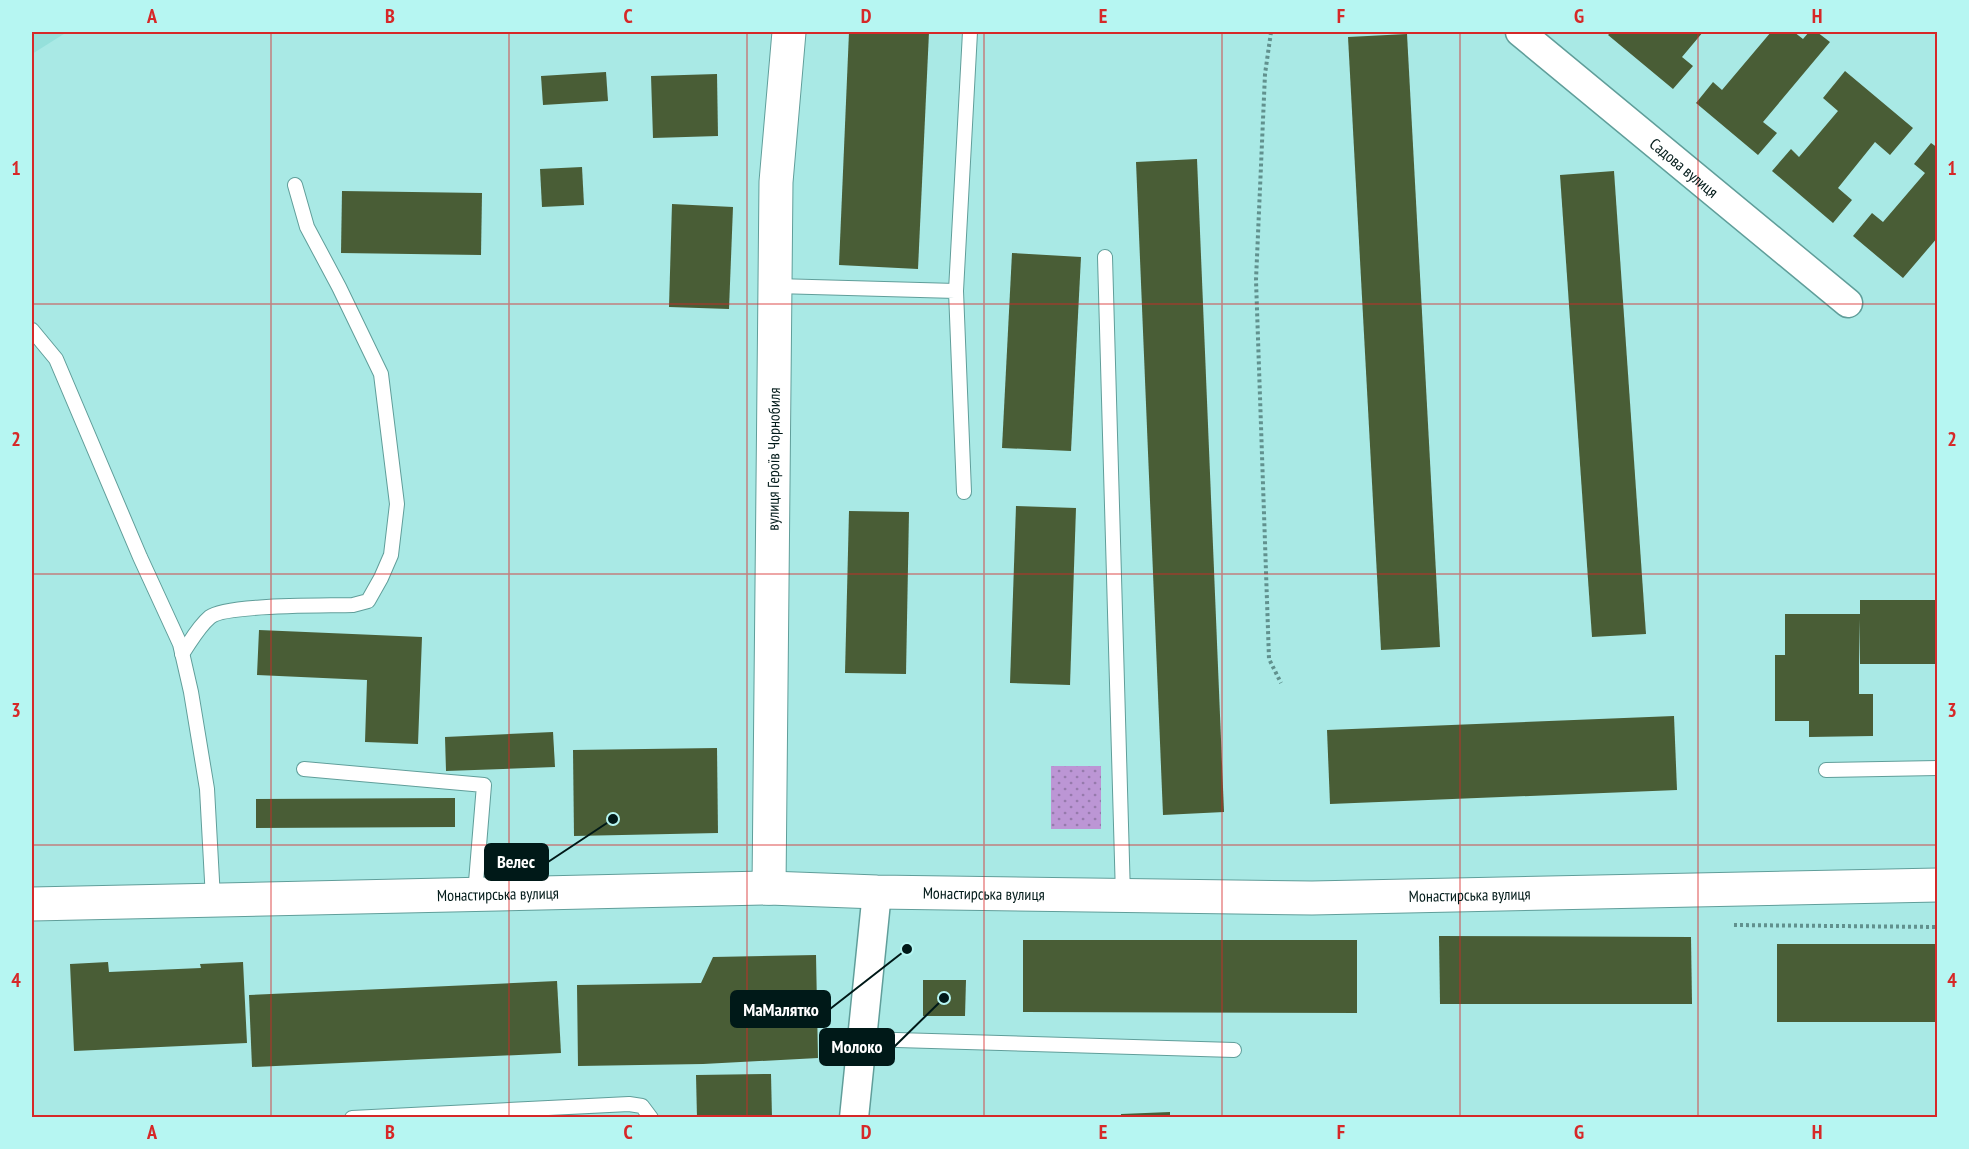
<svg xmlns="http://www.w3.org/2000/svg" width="1969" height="1149" viewBox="0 0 1969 1149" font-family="'PT Sans Narrow',sans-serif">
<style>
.built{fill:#95e0db}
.park{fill:url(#park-dots)}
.building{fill:#495d36}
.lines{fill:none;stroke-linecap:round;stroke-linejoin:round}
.lane-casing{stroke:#609e9a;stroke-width:16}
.street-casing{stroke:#609e9a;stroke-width:31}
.secondary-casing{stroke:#609e9a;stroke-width:35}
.path{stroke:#61918e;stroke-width:4;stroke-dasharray:3 3;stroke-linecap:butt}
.lane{stroke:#fff;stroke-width:14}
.street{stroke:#fff;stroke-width:28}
.secondary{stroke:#fff;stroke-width:33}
.grid{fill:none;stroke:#d62828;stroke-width:1.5;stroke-opacity:0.55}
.labels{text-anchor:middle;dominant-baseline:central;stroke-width:6;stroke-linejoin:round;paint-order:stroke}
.street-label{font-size:16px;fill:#001918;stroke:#b6f6f2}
.leader{fill:none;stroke:#001918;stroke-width:2}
.callout-dot{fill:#001918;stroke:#b6f6f2;stroke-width:2}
.callout{fill:#001918;stroke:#001918;stroke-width:2}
.callout-label{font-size:18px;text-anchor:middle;font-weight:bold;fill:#fff}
.neatline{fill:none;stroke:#d62828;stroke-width:2}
.grid-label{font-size:20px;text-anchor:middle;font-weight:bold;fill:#d62828}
</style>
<defs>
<pattern id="park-dots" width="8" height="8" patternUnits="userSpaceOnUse" patternTransform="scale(1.5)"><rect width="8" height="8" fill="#bc96d5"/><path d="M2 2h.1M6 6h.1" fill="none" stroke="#967aac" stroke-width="1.8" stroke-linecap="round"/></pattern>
</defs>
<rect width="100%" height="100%" fill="#a9e9e5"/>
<path class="built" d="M 32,32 L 67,32 L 32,54 Z"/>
<rect class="park" x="1051" y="766" width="50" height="63"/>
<g class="building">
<path d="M 849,32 L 929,32 L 918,269 L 839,265 Z"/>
<path d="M 1611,32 L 1703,32 L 1682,57 L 1693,66 L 1673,89 L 1608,35 Z"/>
<path d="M 1771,32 L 1794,32 L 1803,39 L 1809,32 L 1817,32 L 1830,42 L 1763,122 L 1777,133 L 1758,155 L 1696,103 L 1713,82 L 1722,90 Z"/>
<path d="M 1407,34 L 1440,647 L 1381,650 L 1348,37 Z"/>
<path d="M 1845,71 L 1913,128 L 1890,155 L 1875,142 L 1838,188 L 1852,200 L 1833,223 L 1772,171 L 1791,149 L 1799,157 L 1838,111 L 1823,98 Z"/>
<path d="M 606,72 L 608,101 L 543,105 L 541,76 Z"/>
<path d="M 717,74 L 718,136 L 653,138 L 651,76 Z"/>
<path d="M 1931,143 L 1938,148 L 1938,237 L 1903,278 L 1853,236 L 1872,213 L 1883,222 L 1925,173 L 1914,164 Z"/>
<path d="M 1197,159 L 1224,812 L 1163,815 L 1136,162 Z"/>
<path d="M 582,167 L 584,205 L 542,207 L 540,169 Z"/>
<path d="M 1614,171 L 1646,634 L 1592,637 L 1560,175 Z"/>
<path d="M 342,191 L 482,193 L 481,255 L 341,253 Z"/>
<path d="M 672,204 L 733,207 L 729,309 L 669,307 Z"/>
<path d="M 1012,253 L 1081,257 L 1071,451 L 1002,448 Z"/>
<path d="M 1016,506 L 1076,508 L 1070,685 L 1010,683 Z"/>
<path d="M 849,511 L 909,512 L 906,674 L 845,673 Z"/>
<path d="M 1860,600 L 1938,600 L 1938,664 L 1860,664 L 1859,619 L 1859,694 L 1873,694 L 1873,736 L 1809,737 L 1809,721 L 1775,721 L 1775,655 L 1785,655 L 1785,614 L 1860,614 Z"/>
<path d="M 259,630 L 422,637 L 418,744 L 365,742 L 367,680 L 257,675 Z"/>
<path d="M 1674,716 L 1677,790 L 1330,804 L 1327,730 Z"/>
<path d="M 553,732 L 555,767 L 446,771 L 445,737 Z"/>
<path d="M 717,748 L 718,833 L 574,836 L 573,750 Z"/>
<path d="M 455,798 L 455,827 L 256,828 L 256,799 Z"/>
<path d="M 1439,936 L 1691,937 L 1692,1004 L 1440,1004 Z"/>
<path d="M 1023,940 L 1357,940 L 1357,1013 L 1023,1012 Z"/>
<rect x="1777" y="944" width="161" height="78"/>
<path d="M 816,955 L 818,1058 L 703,1064 L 578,1066 L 577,985 L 701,983 L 713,957 Z"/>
<path d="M 108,962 L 109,972 L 201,968 L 200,964 L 243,962 L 247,1043 L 74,1051 L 70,964 Z"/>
<path d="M 923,980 L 966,980 L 965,1016 L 923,1016 Z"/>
<path d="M 557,981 L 561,1053 L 252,1067 L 249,995 Z"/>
<path d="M 771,1074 L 772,1118 L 697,1118 L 696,1075 Z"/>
<path d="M 1170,1112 L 1170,1118 L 1121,1118 L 1121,1114 Z"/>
</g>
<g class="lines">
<defs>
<g id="lane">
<path d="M 1105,257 L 1123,896"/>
<path d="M 776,286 L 956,291 L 964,492"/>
<path d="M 956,291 L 970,32"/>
<path d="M 32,330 L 56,359 L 140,557 L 180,644 L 191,692 L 207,789 L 213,899"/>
<path d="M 182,654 C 191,641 198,627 210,617 C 226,604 327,606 353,605 L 368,601 L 381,578 L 391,555 L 397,504 L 381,374 L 339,287 L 307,227 L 295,185"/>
<path d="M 304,769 L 484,785 L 475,894"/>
<path d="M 1826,770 L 1938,768"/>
<path d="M 862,1039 L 1234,1050"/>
<path d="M 352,1118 L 629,1104 L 642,1106 L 651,1118"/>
</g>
<g id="street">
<path id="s1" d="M 1520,32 L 1848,303"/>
<path d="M 854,1118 L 877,892"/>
</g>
<g id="secondary">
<path id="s2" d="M 769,888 L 776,182 L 789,32"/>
<path id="s3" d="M 32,904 L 769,888 L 877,892 L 1312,898 L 1938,885"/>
</g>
</defs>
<use href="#lane" class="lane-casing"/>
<use href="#street" class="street-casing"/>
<use href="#secondary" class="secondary-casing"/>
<g class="path">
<path d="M 1271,32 L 1265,74 L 1256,280 L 1269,659 L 1281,683"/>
<path d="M 1734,925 L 1938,927"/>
</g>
<use href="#lane" class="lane"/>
<use href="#street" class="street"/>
<use href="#secondary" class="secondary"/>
</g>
<path class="grid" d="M 271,32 L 271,1118M 509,32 L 509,1118M 747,32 L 747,1118M 984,32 L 984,1118M 1222,32 L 1222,1118M 1460,32 L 1460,1118M 1698,32 L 1698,1118M 32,304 L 1938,304M 32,574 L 1938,574M 32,845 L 1938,845"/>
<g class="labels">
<g class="street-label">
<text stroke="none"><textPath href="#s1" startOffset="213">Садова вулиця</textPath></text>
<text stroke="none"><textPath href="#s2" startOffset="429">вулиця Героїв Чорнобиля</textPath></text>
<text stroke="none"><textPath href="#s3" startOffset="466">Монастирська вулиця</textPath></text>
<text stroke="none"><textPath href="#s3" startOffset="952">Монастирська вулиця</textPath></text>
<text stroke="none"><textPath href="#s3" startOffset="1438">Монастирська вулиця</textPath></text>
</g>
</g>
<path class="leader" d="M613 819L548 862M907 949L830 1009M944 998L894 1047"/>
<g class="callout-dot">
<circle cx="613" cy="819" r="6"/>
<circle cx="907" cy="949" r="6"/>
<circle cx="944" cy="998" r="6"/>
</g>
<g class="callout">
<rect x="485" y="844" width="63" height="36" rx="6"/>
<rect x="731" y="991" width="99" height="36" rx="6"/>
<rect x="820" y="1029" width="74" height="36" rx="6"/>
</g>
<g class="callout-label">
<text x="516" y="868">Велес</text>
<text x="781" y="1016">МаМалятко</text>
<text x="857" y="1053">Молоко</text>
</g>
<rect width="1969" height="1149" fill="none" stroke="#b6f6f2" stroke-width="66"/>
<rect x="33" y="33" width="1903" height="1083" class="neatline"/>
<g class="grid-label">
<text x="152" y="23">A</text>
<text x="390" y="23">B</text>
<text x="628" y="23">C</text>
<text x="866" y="23">D</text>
<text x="1103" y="23">E</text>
<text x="1341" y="23">F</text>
<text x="1579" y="23">G</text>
<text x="1817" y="23">H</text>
<text x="16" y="175">1</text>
<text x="1952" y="175">1</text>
<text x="16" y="446">2</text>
<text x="1952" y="446">2</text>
<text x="16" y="717">3</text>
<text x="1952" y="717">3</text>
<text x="16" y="987">4</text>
<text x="1952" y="987">4</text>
<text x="152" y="1139">A</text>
<text x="390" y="1139">B</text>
<text x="628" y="1139">C</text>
<text x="866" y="1139">D</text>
<text x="1103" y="1139">E</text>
<text x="1341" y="1139">F</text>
<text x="1579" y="1139">G</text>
<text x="1817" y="1139">H</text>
</g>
</svg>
